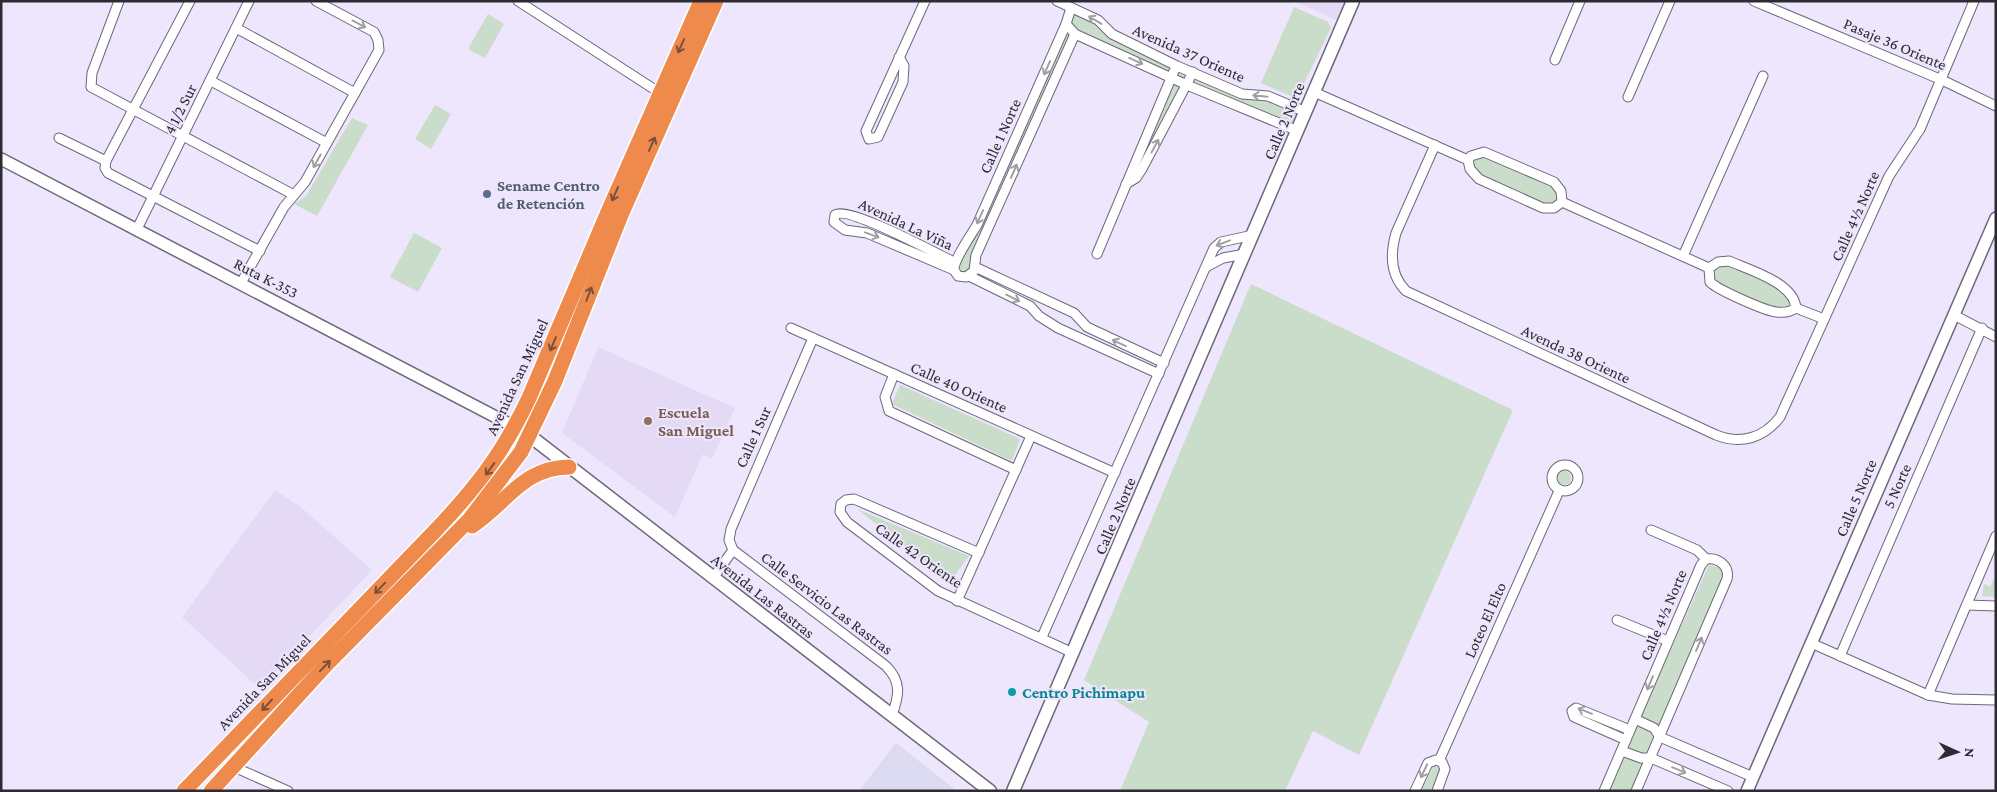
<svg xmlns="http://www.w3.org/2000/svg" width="1997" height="792" viewBox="0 0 1997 792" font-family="'Crimson Pro',serif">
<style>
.built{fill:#e4daf6}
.industrial{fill:#dcdaf0}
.green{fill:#cadcca}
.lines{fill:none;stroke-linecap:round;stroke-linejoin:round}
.minor-casing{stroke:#6e677a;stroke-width:11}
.tertiary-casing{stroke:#6e677a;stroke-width:14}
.secondary-casing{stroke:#6e677a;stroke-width:15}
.trunk-casing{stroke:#fff;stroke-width:18}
.minor{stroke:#fff;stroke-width:9}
.tertiary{stroke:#fff;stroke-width:11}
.secondary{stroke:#fff;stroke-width:12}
.trunk{stroke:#ee8a4c;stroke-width:15}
.oneway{stroke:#a09fa3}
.oneway2{stroke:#7a503c}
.service-dot{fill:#5c6f8a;stroke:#eee6fc;stroke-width:2}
.education-dot{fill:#8d6e63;stroke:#eee6fc;stroke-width:2}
.culture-dot{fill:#0f9aa8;stroke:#eee6fc;stroke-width:2}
.labels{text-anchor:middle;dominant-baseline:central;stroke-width:4;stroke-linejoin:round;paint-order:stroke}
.street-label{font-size:16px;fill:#2d2a32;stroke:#eee6fc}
.service-label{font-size:16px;font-weight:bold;fill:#4e5e75;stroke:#eee6fc;text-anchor:start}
.education-label{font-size:16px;font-weight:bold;fill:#785e54;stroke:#eee6fc;text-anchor:start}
.culture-label{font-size:16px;font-weight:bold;fill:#0d838f;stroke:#eee6fc;text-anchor:start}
</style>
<rect width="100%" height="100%" fill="#eee6fc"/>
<g class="built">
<path d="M 1294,1 L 1346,1 L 1338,21 Z"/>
<path d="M 598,347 L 735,408 L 712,459 L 703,454 L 675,517 L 562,433 Z"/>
<path d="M 275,490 L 302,508 L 372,570 L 260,689 L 182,617 Z"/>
</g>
<path class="industrial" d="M 896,743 L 957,791 L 859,791 Z"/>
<g class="green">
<path d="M 1294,7 L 1328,22 L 1331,28 L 1298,96 L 1293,97 L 1261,83 Z"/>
<path d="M 1071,8 L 1109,32 L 1242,94 L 1260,95 L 1306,112 L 1298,131 L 1182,81 L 1142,169 L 1126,184 L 1172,77 L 1076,35 L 974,271 L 958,276 L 954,262 L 964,250 Z"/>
<path d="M 488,14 L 504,24 L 485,58 L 468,49 Z"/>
<path d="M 435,105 L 451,114 L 431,149 L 415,139 Z"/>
<path d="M 352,118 L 368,125 L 317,216 L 294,204 L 306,196 Z"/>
<path d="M 1477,153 L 1554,182 L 1563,196 L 1554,208 L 1479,179 L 1468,160 Z"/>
<path d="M 414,233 L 442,248 L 418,292 L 390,277 Z"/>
<path d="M 1723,261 L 1784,287 L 1795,303 L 1780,313 L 1713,285 L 1709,268 Z"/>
<path d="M 1251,284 L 1513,410 L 1359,755 L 1313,731 L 1285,791 L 1120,791 L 1149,722 L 1084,680 Z"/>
<path d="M 900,385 L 1020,439 L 1012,461 L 892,404 Z"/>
<circle cx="1564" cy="478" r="7"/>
<path d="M 857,509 L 969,556 L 950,582 Z"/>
<path d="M 1709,565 L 1721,568 L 1723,578 L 1633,791 L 1607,791 Z"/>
<path d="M 1996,575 L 1996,597 L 1982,596 L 1984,584 L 1990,587 Z"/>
<path d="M 1434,766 L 1439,768 L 1440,772 L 1431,791 L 1421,791 Z"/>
</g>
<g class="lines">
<defs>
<g id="minor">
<path d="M 119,1 L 92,73 L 91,87 L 294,195"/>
<path d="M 190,1 L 106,161 L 105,168 L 108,173 L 260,251"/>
<path d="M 518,1 L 660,93"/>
<path d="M 1057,1 L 1098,20 L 1112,34 L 1177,66 L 1242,94 L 1268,96 L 1306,112"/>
<path d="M 1754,1 L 1942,80 L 1996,106"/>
<path d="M 1071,8 L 1066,24 L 977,225 C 971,235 953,261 954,270 L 958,276 L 966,277 L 974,271 L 976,255 L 1075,34"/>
<path d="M 1066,24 L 1075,34 L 1187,85 L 1298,131"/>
<path d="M 236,28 L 355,93"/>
<path d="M 899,57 L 904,66 L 903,82 L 878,137 L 869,139 L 866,131 L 925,1"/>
<path d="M 1555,60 L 1580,1"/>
<path d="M 211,81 L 327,143"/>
<path d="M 1314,92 L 1468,160"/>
<path d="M 1628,97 L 1670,1"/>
<path d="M 59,138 L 106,161"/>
<path d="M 1435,145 L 1396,233 C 1390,254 1390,275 1406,291 L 1716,435 C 1741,445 1764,438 1780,417 L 1889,176 L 1920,129 L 1974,1"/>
<path d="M 1484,152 L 1554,182 L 1561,191 L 1562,202 L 1554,208 L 1543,208 L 1479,179 L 1470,169 L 1468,160 L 1471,156 Z"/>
<path d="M 1126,184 L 1136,178 L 1142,169 L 1193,72"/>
<path d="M 1562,202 L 1709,268"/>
<path d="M 137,229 L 249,1"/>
<path d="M 1097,254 L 1174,71"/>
<path d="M 1683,256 L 1763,76"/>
<path d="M 1729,261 C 1750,270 1794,283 1796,308 C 1790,312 1784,313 1777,312 C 1765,311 1718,290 1710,282 L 1709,268 L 1718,262 Z"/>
<path d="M 975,267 L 1074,313 L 1087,327 L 1164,363"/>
<path d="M 1206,267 L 1223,258 L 1245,254"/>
<path d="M 954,270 L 867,233 L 845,230 L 834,222 L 835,215 C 847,205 937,254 954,262"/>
<path d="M 969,276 L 1030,306 L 1039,316 L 1058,328 L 1159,374"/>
<path d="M 241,283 L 284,207 L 305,182 L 379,50 L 378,40 L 374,32 L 316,1"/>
<path d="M 1796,308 L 1824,319"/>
<path d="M 1954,315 L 1996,337"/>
<path d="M 791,328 L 1115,473"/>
<path d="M 894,374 L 885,397 L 889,411 L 1016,470"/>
<circle cx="1565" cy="478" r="13"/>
<path d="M 1651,530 L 1697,550 L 1706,559"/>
<path d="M 733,550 L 729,540 L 731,529 L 813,338"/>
<path d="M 979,553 L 854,499 L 846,500 L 841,504 L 840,512 L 847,522 L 938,591 L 1073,653"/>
<path d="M 713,578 L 733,550 L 886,666 C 902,682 899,696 892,715"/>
<path d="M 957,601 L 1031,436"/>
<path d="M 1967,605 L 1996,606"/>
<path d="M 1617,620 L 1668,641"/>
<path d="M 1042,637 L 1214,248 L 1221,242 L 1253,235"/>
<path d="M 1811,643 L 1928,695 L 1952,699 L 1996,700"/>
<path d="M 1840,656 L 1982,328"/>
<path d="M 1928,695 L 1996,536"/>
<path d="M 1635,719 L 1654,728 L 1660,737 L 1753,777"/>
<path d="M 1626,740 L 1574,717 L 1572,711 L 1576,708 L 1630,730"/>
<path d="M 1622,751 L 1641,758 L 1651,758 L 1728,791"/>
<path d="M 1439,761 L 1559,491"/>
<path d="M 234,767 L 288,791"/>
<path d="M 1415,791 L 1428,763 L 1436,760 L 1442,762 L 1445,769 L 1437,791"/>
<path d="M 1604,791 L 1701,565 L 1706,559 C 1718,557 1730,566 1727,579 L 1636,791"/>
</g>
<g id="tertiary">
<path d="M 1,159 L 515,427"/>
<path d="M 1747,791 L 1996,218"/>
</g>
<g id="secondary">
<path d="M 515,427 L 530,436 L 990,791"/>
<path d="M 1013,791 L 1353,1"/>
</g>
<g id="trunk">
<path d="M 472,526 C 508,502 522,468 569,467"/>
<path d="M 184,791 L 434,532 C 476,488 503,453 529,398 L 608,212 L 701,1"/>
<path d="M 211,791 L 327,664 L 469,520 L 521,452 L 555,381 L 621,215 L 716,1"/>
</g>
</defs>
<use href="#minor" class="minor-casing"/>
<use href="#tertiary" class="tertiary-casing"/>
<use href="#secondary" class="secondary-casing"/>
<use href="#trunk" class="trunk-casing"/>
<use href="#minor" class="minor"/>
<use href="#tertiary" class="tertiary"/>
<use href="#secondary" class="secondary"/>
<use href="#trunk" class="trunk"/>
</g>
<defs><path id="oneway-shaft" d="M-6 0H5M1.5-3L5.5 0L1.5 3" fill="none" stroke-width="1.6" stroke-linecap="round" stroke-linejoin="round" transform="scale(1.25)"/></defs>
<g class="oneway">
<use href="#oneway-shaft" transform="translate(1095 20) rotate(-149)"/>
<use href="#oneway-shaft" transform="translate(359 24) rotate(28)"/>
<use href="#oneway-shaft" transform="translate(1136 61) rotate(24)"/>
<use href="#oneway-shaft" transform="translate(1047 68) rotate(114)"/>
<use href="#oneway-shaft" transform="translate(1260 96) rotate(-174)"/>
<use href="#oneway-shaft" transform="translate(1155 146) rotate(-62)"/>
<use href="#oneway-shaft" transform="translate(317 161) rotate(119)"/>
<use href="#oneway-shaft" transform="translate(1014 171) rotate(-66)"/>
<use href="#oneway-shaft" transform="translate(980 217) rotate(114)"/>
<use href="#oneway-shaft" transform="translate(872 235) rotate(20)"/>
<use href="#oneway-shaft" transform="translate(1223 243) rotate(159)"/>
<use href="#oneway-shaft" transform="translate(1013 298) rotate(27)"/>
<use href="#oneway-shaft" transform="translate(1119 343) rotate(-155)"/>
<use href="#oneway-shaft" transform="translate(1699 644) rotate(-67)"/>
<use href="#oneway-shaft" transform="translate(1650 683) rotate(113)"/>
<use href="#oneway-shaft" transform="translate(1585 711) rotate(-158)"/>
<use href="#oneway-shaft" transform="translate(1679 770) rotate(23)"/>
<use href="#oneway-shaft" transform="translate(1424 771) rotate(115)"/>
</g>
<g class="oneway2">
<use href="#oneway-shaft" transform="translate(681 46) rotate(114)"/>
<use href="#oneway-shaft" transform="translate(652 144) rotate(-66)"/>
<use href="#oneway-shaft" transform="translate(615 194) rotate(114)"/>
<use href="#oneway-shaft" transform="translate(589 294) rotate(-69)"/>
<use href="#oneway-shaft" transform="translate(553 344) rotate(113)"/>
<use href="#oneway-shaft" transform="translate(490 469) rotate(126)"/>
<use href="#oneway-shaft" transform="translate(380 588) rotate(134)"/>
<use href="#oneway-shaft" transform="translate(325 666) rotate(-46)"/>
<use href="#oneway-shaft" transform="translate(267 705) rotate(133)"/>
</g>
<circle class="service-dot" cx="487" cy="194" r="5"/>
<circle class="education-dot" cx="648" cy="421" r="5"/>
<circle class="culture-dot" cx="1012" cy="692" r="5"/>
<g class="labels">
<g class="street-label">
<text transform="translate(1895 44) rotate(23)">Pasaje 36 Oriente</text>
<text transform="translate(1189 53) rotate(24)">Avenida 37 Oriente</text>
<text transform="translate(180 109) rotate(-63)">4 1/2 Sur</text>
<text transform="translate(1284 121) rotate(-67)">Calle 2 Norte</text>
<text transform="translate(1000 136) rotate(-66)">Calle 1 Norte</text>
<text transform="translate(1855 216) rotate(-66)">Calle 4½ Norte</text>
<text transform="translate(906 224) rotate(25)">Avenida La Viña</text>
<text transform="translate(266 278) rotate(27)">Ruta K-353</text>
<text transform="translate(1576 354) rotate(25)">Avenda 38 Oriente</text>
<text transform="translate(517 377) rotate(-65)">Avenida San Miguel</text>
<text transform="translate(959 387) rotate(24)">Calle 40 Oriente</text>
<text transform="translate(753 437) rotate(-66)">Calle 1 Sur</text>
<text transform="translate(1897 486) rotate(-66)">5 Norte</text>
<text transform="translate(1856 498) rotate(-67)">Calle 5 Norte</text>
<text transform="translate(1115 516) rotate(-67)">Calle 2 Norte</text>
<text transform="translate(919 555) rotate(35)">Calle 42 Oriente</text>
<text transform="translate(763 596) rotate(38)">Avenida Las Rastras</text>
<text transform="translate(827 603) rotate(37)">Calle Servicio Las Rastras</text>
<text transform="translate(1663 615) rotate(-67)">Calle 4½ Norte</text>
<text transform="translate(1485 620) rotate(-66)">Loteo El Elto</text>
<text transform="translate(264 682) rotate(-46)">Avenida San Miguel</text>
</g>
<g class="service-label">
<text x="497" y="185">Sename Centro<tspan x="497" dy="18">de Retención</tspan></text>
</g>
<g class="education-label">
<text x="658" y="412">Escuela<tspan x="658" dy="18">San Miguel</tspan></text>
</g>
<g class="culture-label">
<text x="1022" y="692">Centro Pichimapu</text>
</g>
</g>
<rect width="1997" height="792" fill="none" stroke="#2d2a32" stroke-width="5"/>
<g transform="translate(1957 752) rotate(93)" stroke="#eee6fc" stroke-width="4" paint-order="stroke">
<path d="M0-4L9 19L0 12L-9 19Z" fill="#2d2a32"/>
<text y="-8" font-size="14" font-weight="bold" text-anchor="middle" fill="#2d2a32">N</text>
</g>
</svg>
